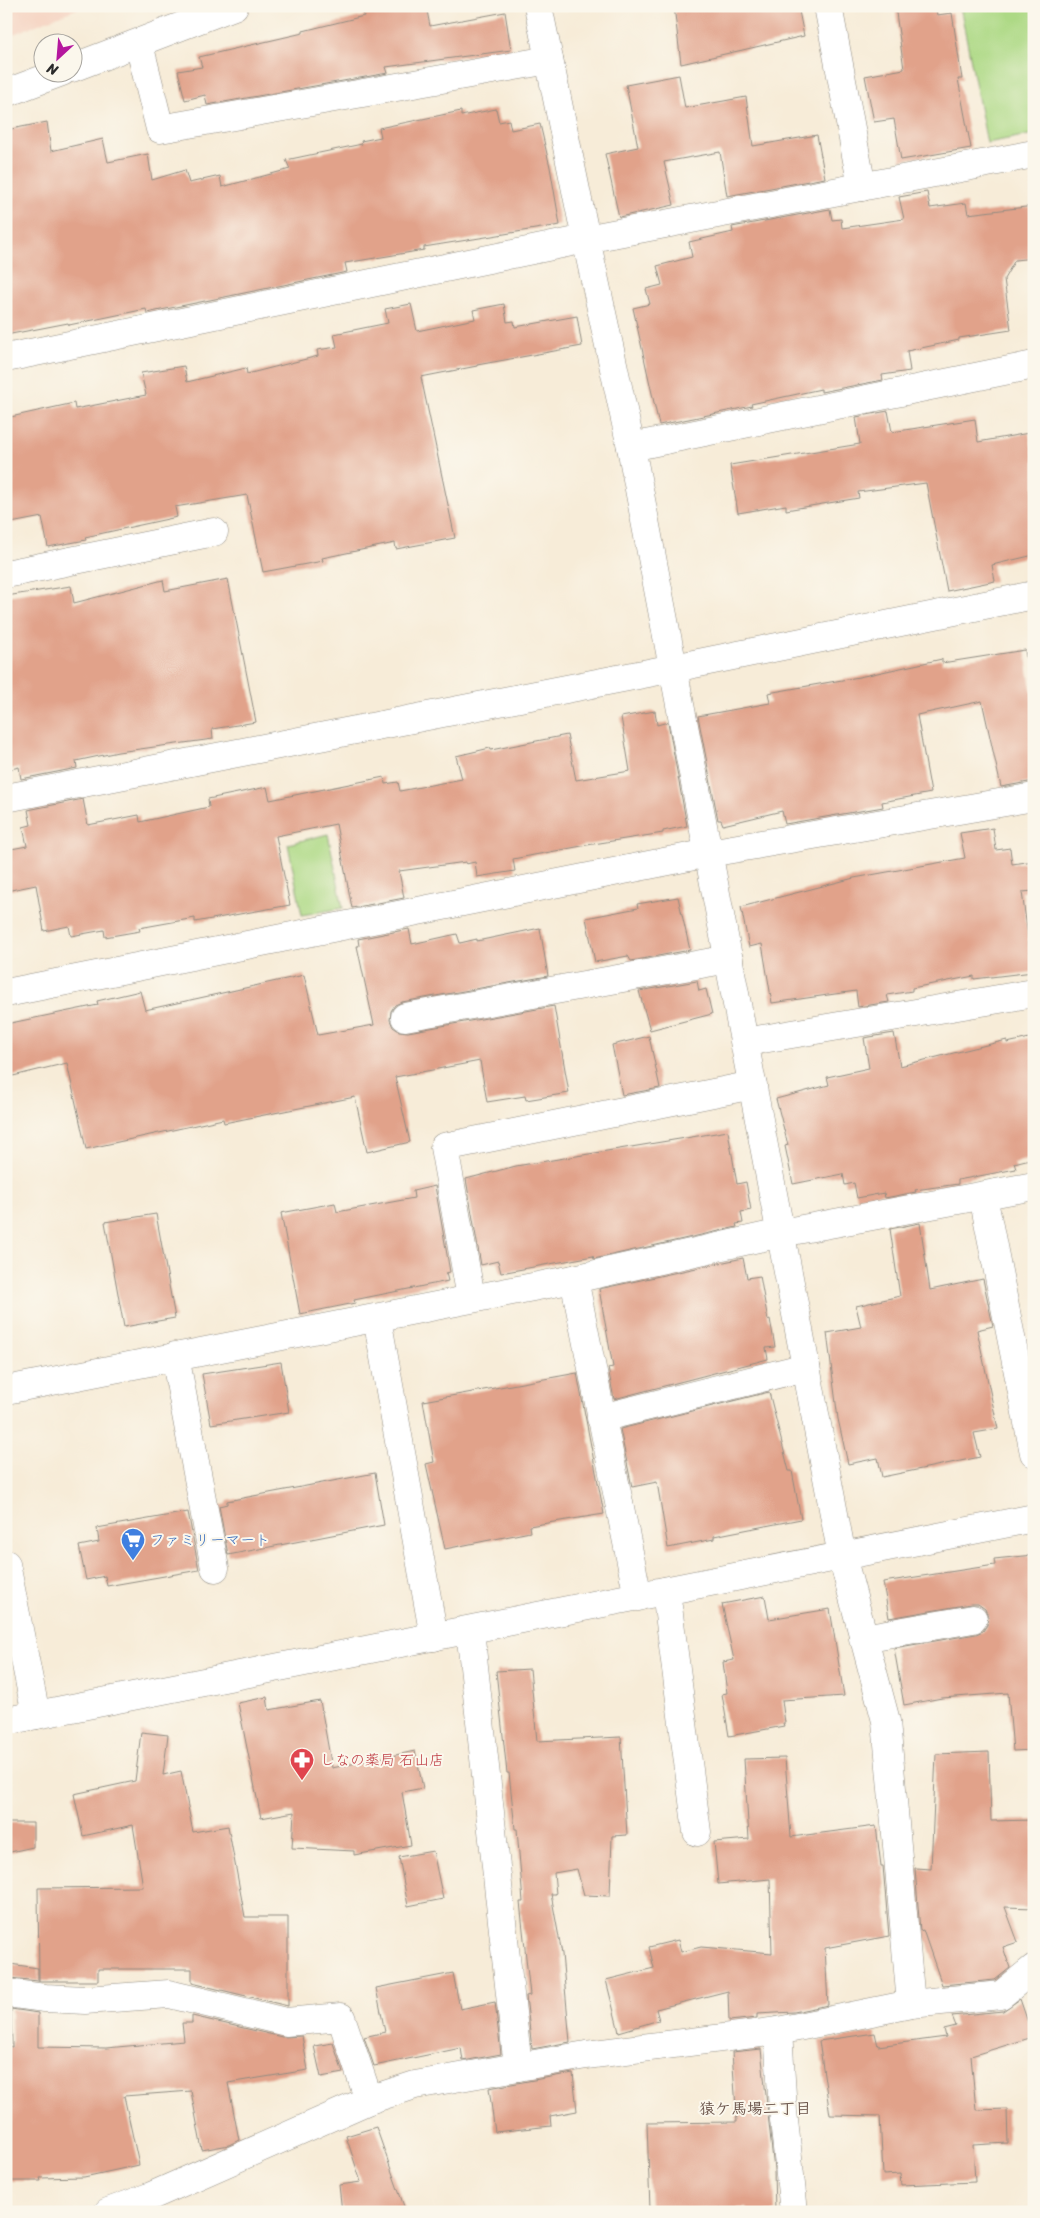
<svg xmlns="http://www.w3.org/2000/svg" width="1040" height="2218" viewBox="0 0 1040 2218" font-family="Sriracha,'Klee One',sans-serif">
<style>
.built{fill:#f5d3c1}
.park{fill:#add985;stroke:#6c8258}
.building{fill:#e1a28a}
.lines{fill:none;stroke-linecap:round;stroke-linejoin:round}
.street-casing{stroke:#918c82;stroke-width:29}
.secondary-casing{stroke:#918c82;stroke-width:29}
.street{stroke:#fff;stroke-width:28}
.secondary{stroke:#fff;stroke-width:28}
.labels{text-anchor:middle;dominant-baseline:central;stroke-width:4;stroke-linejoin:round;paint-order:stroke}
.shop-label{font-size:15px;fill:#366cbe;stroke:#fbf7ec;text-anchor:start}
.health-label{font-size:15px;fill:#be3a42;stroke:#fbf7ec;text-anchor:start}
.neighbourhood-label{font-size:16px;font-weight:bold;fill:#6b554c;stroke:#fbf7ec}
</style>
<rect width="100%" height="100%" fill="#fbf7ec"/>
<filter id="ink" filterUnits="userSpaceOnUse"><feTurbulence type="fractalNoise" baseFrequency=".02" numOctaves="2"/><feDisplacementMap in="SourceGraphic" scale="10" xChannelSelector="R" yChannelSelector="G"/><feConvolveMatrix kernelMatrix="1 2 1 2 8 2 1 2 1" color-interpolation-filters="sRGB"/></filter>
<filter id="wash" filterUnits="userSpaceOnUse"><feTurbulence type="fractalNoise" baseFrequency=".0096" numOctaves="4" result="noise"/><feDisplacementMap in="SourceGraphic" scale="20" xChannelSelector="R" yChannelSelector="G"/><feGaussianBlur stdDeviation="1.12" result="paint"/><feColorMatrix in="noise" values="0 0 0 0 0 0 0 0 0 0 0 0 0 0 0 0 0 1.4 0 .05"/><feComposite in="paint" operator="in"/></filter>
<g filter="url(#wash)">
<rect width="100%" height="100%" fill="#f7ecd8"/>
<path class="built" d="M 6,6 L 84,6 L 6,37 Z"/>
<g class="park">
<path d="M 960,6 L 1034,6 L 1034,134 L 987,143 Z"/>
<path d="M 328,834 L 343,908 L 302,915 L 288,844 Z"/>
</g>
<g id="blocks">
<g class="building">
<path d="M 362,6 L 426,6 L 430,26 L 505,12 L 511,50 L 386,67 L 388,73 L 207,105 L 205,95 L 185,100 L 178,71 L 202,67 L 199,57 L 303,33 L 303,31 L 364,16 Z"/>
<path d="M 674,6 L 798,6 L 804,36 L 681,64 Z"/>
<path d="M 895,6 L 935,6 L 937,15 L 952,13 L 962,79 L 958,79 L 971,148 L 901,160 L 894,119 L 874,122 L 865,76 L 904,69 Z"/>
<path d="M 679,75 L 685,108 L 746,97 L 753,146 L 817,135 L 825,178 L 727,196 L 720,152 L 664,162 L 674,205 L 619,217 L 605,154 L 638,147 L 626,85 Z"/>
<path d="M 496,109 L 499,122 L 509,120 L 511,130 L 540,124 L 550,167 L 560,225 L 424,247 L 424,250 L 345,263 L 347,272 L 156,311 L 147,313 L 146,309 L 69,325 L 68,323 L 6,335 L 6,130 L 47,122 L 51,151 L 103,139 L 108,162 L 148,154 L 152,180 L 185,170 L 189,183 L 220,176 L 222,187 L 290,169 L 286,160 L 362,144 L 361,141 L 381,137 L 379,128 L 461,111 L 461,116 Z"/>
<path d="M 927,192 L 930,208 L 966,203 L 968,214 L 1034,206 L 1034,258 L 1015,260 L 1004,279 L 1011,330 L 959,338 L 959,340 L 907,351 L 910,371 L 882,375 L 883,380 L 821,392 L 821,389 L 751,404 L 752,406 L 659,425 L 633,308 L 650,304 L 646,289 L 662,285 L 657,266 L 692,257 L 689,242 L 733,232 L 732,227 L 830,209 L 832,220 L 841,219 L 842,228 L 904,219 L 899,197 Z"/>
<path d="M 411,304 L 417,331 L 475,319 L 473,310 L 504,304 L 507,322 L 514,321 L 515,327 L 577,316 L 582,346 L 477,365 L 477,366 L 421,377 L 455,538 L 396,549 L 395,543 L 322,558 L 323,561 L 263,572 L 247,495 L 175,507 L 177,517 L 85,537 L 86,540 L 48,547 L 42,517 L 6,524 L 6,418 L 74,403 L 75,409 L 146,395 L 141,373 L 184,366 L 187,382 L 246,368 L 247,374 L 318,356 L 317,350 L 337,347 L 334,334 L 388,323 L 385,309 Z"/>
<path d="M 888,411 L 892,432 L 975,419 L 978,442 L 1029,433 L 1034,458 L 1034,555 L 992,565 L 995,581 L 947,591 L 926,483 L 858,492 L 859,498 L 786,510 L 786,505 L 738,513 L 730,465 L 860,444 L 856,417 Z"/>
<path d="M 228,579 L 256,722 L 212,729 L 213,739 L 118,752 L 76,761 L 77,768 L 21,779 L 19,767 L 11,769 L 6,746 L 6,596 L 71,586 L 74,603 L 163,580 L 165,591 Z"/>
<path d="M 1025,650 L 1034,708 L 1034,781 L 1001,787 L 982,701 L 917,715 L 931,793 L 882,802 L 883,807 L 785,824 L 782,811 L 723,825 L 721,820 L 718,820 L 698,716 L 770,703 L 768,693 L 859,677 L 942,659 L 942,663 Z"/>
<path d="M 655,711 L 657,725 L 668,722 L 687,826 L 663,831 L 663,833 L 587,845 L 513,859 L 515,871 L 477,877 L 475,862 L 466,864 L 466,862 L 399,871 L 404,898 L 352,908 L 336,824 L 276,836 L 290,905 L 195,922 L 195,918 L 139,928 L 140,931 L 105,937 L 104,930 L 71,936 L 69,926 L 44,931 L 36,885 L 6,891 L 6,850 L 27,846 L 23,827 L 31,825 L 28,810 L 83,799 L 88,825 L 139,815 L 140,822 L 209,807 L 208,799 L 267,787 L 270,800 L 384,777 L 385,784 L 398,782 L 400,791 L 462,779 L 456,756 L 490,748 L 491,750 L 567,735 L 576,780 L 630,771 L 621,717 Z"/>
<path d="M 993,828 L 996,850 L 1010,848 L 1012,864 L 1034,861 L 1034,891 L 1022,892 L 1033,972 L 974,979 L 974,976 L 912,988 L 912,991 L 887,995 L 889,1002 L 858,1007 L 856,991 L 772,1003 L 762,944 L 749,947 L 741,907 L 854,878 L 965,858 L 960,833 Z"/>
<path d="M 678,897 L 690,950 L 631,961 L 628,956 L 595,962 L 586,918 L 638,908 L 637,904 Z"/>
<path d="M 540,928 L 548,976 L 402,1002 L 395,1005 L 391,1011 L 390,1020 L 393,1027 L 399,1031 L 408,1032 L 554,1006 L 569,1093 L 526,1100 L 525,1096 L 487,1102 L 480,1061 L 395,1077 L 410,1142 L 367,1152 L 355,1097 L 224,1123 L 223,1119 L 86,1149 L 67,1063 L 13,1076 L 6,1051 L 6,1024 L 98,1005 L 97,1001 L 140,991 L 145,1010 L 304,975 L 318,1035 L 374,1025 L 357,946 L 359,946 L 358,939 L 409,929 L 412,944 L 457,934 L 460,943 L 477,939 L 477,941 Z"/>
<path d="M 697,981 L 699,991 L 706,989 L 712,1014 L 650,1030 L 639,991 Z"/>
<path d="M 894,1033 L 900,1066 L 1007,1040 L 1007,1043 L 1034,1037 L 1034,1158 L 1014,1163 L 1016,1169 L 958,1180 L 958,1184 L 915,1190 L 916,1192 L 885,1198 L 884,1193 L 857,1198 L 854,1183 L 845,1185 L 843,1174 L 793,1184 L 785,1146 L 788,1145 L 776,1099 L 829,1085 L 827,1077 L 869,1068 L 864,1038 Z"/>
<path d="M 649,1036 L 660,1088 L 622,1095 L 612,1045 Z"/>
<path d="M 728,1131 L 737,1184 L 746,1182 L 751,1210 L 741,1212 L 743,1223 L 736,1224 L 737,1227 L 594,1259 L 593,1256 L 501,1273 L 498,1261 L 481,1265 L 466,1179 L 516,1166 Z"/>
<path d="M 435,1186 L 450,1272 L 446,1273 L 448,1281 L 354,1300 L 355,1303 L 300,1314 L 281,1213 L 335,1203 L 337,1212 L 414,1198 L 413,1191 Z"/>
<path d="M 156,1214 L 175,1318 L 124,1327 L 105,1222 Z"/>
<path d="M 920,1223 L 930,1290 L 983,1279 L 993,1326 L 977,1330 L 998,1429 L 974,1433 L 980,1457 L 882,1477 L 878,1458 L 848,1464 L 838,1419 L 827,1333 L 861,1327 L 856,1306 L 900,1296 L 890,1229 Z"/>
<path d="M 743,1258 L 747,1278 L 760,1276 L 768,1320 L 770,1319 L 775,1347 L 766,1348 L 768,1359 L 614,1399 L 608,1368 L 613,1367 L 599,1289 Z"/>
<path d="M 281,1362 L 289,1412 L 211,1424 L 202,1374 Z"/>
<path d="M 577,1373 L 604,1514 L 529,1526 L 530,1532 L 445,1549 L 426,1464 L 434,1462 L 423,1401 Z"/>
<path d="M 769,1392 L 789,1471 L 792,1471 L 801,1519 L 714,1536 L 714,1539 L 668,1548 L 657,1482 L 632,1487 L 620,1429 Z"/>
<path d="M 375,1473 L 384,1525 L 228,1555 L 219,1506 L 227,1504 L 227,1501 Z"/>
<path d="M 188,1512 L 199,1570 L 107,1586 L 105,1576 L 86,1580 L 79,1546 L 99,1542 L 97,1528 Z"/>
<path d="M 1034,1555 L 1034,1750 L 1013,1751 L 1008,1693 L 942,1698 L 904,1705 L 894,1648 L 976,1634 L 983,1631 L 987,1625 L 988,1616 L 985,1609 L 978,1604 L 971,1604 L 889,1618 L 883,1582 L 995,1565 L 994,1559 Z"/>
<path d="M 765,1596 L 769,1619 L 830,1609 L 844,1696 L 782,1700 L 785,1723 L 783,1723 L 784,1726 L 729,1736 L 722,1694 L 727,1693 L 723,1662 L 734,1660 L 722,1604 Z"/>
<path d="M 530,1669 L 537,1741 L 621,1737 L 627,1835 L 612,1836 L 610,1896 L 584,1895 L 577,1869 L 554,1873 L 556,1894 L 551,1894 L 562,1954 L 570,2042 L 532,2049 L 526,1996 L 530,1995 L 520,1902 L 523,1902 L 517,1829 L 515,1829 L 509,1773 L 507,1773 L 496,1671 Z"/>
<path d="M 267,1697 L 269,1710 L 320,1701 L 332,1768 L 415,1751 L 423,1788 L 402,1792 L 411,1845 L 354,1855 L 354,1851 L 292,1848 L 294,1812 L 261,1818 L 238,1703 Z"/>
<path d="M 141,1732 L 168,1735 L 163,1775 L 181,1771 L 193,1832 L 228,1826 L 245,1917 L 288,1917 L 288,2006 L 192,1983 L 192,1969 L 98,1969 L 98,1981 L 39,1981 L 38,1888 L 143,1887 L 133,1825 L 83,1836 L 74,1794 L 135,1781 Z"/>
<path d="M 989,1752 L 991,1821 L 1034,1820 L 1034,1908 L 1005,1907 L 1018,1942 L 1003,1947 L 1010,1968 L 995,1980 L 942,1985 L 923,1930 L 920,1931 L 915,1868 L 931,1869 L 936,1754 Z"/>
<path d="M 785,1758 L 791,1837 L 876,1826 L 881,1866 L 883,1866 L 889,1936 L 825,1948 L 828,2005 L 794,2012 L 757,2014 L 757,2018 L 729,2021 L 728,1991 L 656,2009 L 659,2020 L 619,2032 L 606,1980 L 654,1968 L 649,1947 L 678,1940 L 681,1952 L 701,1947 L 772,1953 L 770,1879 L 718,1884 L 714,1842 L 749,1839 L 744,1759 Z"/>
<path d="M 6,1823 L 33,1823 L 33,1847 L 6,1853 Z"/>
<path d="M 433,1851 L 443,1899 L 408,1906 L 399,1857 Z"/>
<path d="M 10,1964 L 38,1968 L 38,1981 L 10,1978 Z"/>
<path d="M 453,1973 L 460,2009 L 495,2002 L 501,2054 L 463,2061 L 461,2048 L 374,2066 L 364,2037 L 385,2032 L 376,1988 Z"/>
<path d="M 1020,1999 L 1033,2037 L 971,2056 L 976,2110 L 1007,2109 L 1008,2143 L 973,2145 L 975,2182 L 901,2185 L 900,2174 L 883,2175 L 880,2116 L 830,2115 L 819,2041 L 875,2033 L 878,2046 L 946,2037 L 944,2029 L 956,2026 L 952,2016 L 1003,2011 Z"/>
<path d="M 11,2009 L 38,2013 L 38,2047 L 106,2048 L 184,2041 L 182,2023 L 192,2023 L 192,2016 L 282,2037 L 302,2036 L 308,2070 L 228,2083 L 239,2140 L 229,2145 L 202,2150 L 191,2091 L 124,2096 L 139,2165 L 84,2177 L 40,2178 L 41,2181 L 6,2181 L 6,2046 L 12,2047 Z"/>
<path d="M 333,2043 L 343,2073 L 321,2077 L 314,2046 Z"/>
<path d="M 761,2049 L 774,2170 L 775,2212 L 747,2212 L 746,2208 L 650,2210 L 647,2123 L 737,2122 L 732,2052 Z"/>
<path d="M 573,2073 L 577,2111 L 550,2116 L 551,2126 L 495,2132 L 489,2088 Z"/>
<path d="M 376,2127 L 406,2212 L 342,2212 L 339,2185 L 361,2182 L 346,2136 Z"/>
</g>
</g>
</g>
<g filter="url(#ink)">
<use href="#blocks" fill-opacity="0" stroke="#918c82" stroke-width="1"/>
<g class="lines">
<defs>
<g id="street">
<path d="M 538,6 L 586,239 L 631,447 L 842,1556 L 886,1721 L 911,2004"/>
<path d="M 828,6 L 862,187"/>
<path d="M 139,44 L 160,129 L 549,60"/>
<path d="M 72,68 L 234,6"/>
<path d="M 6,93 L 62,72"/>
<path d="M 6,358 L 586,239 L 1034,154"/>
<path d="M 631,447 L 1034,365"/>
<path d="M 6,574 L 214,532"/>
<path d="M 6,798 L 674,668 L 1034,595"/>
<path d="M 6,993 L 709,853 L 1034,797"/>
<path d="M 405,1017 L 729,959"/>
<path d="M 745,1042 L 1034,993"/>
<path d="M 983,1196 L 1034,1453"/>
<path d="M 574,1279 L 638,1597"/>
<path d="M 471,1298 L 444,1147 L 753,1085"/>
<path d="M 377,1318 L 434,1637"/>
<path d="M 175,1356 L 215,1568"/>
<path d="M 6,1390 L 574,1279 L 781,1233 L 1034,1186"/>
<path d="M 601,1418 L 806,1367"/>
<path d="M 6,1564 L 36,1715"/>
<path d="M 666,1591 L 697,1832"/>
<path d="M 470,1630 L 518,2067"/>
<path d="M 863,1638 L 973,1619"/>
<path d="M 6,1993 L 45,1998 L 85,2000 L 169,1994 L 286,2022 L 341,2017 L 369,2100"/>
<path d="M 778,2031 L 783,2111 L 794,2212"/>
<path d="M 108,2212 L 149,2197 L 369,2100 L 415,2085 L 586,2055 L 778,2031 L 911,2004 L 1001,1995 L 1034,1968"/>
</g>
<path id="secondary" d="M 6,1721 L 1034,1518"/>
</defs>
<use href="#street" class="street-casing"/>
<use href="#secondary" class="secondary-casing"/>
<use href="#street" class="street"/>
<use href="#secondary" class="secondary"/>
</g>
</g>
<defs>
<symbol id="supermarket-pin" viewBox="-11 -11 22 30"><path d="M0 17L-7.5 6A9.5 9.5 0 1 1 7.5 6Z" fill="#3f7fe0" stroke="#fbf7ec"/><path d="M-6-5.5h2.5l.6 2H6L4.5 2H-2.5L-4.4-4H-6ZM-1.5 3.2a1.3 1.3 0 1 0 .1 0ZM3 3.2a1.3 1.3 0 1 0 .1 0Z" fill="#fff"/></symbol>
<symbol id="pharmacy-pin" viewBox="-11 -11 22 30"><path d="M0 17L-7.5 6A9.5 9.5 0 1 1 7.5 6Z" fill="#e0444e" stroke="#fbf7ec"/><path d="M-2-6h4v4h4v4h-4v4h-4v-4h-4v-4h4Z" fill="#fff"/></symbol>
</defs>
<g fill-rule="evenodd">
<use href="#supermarket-pin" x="119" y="1526" width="28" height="38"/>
<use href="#pharmacy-pin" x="288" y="1746" width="28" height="38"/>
</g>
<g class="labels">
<g class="shop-label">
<text x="150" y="1540">ファミリーマート</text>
</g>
<g class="health-label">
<text x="320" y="1760">しなの薬局 石山店</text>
</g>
<g class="neighbourhood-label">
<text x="755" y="2108">猿ケ馬場二丁目</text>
</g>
</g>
<rect width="1040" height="2218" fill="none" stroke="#fbf7ec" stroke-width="25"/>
<g transform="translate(58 58) rotate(206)"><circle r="24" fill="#fbf7ec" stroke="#a8a59f"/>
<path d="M0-4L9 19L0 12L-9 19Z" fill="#b5179e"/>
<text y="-8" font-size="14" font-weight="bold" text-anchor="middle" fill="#2b2b2b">N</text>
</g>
</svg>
